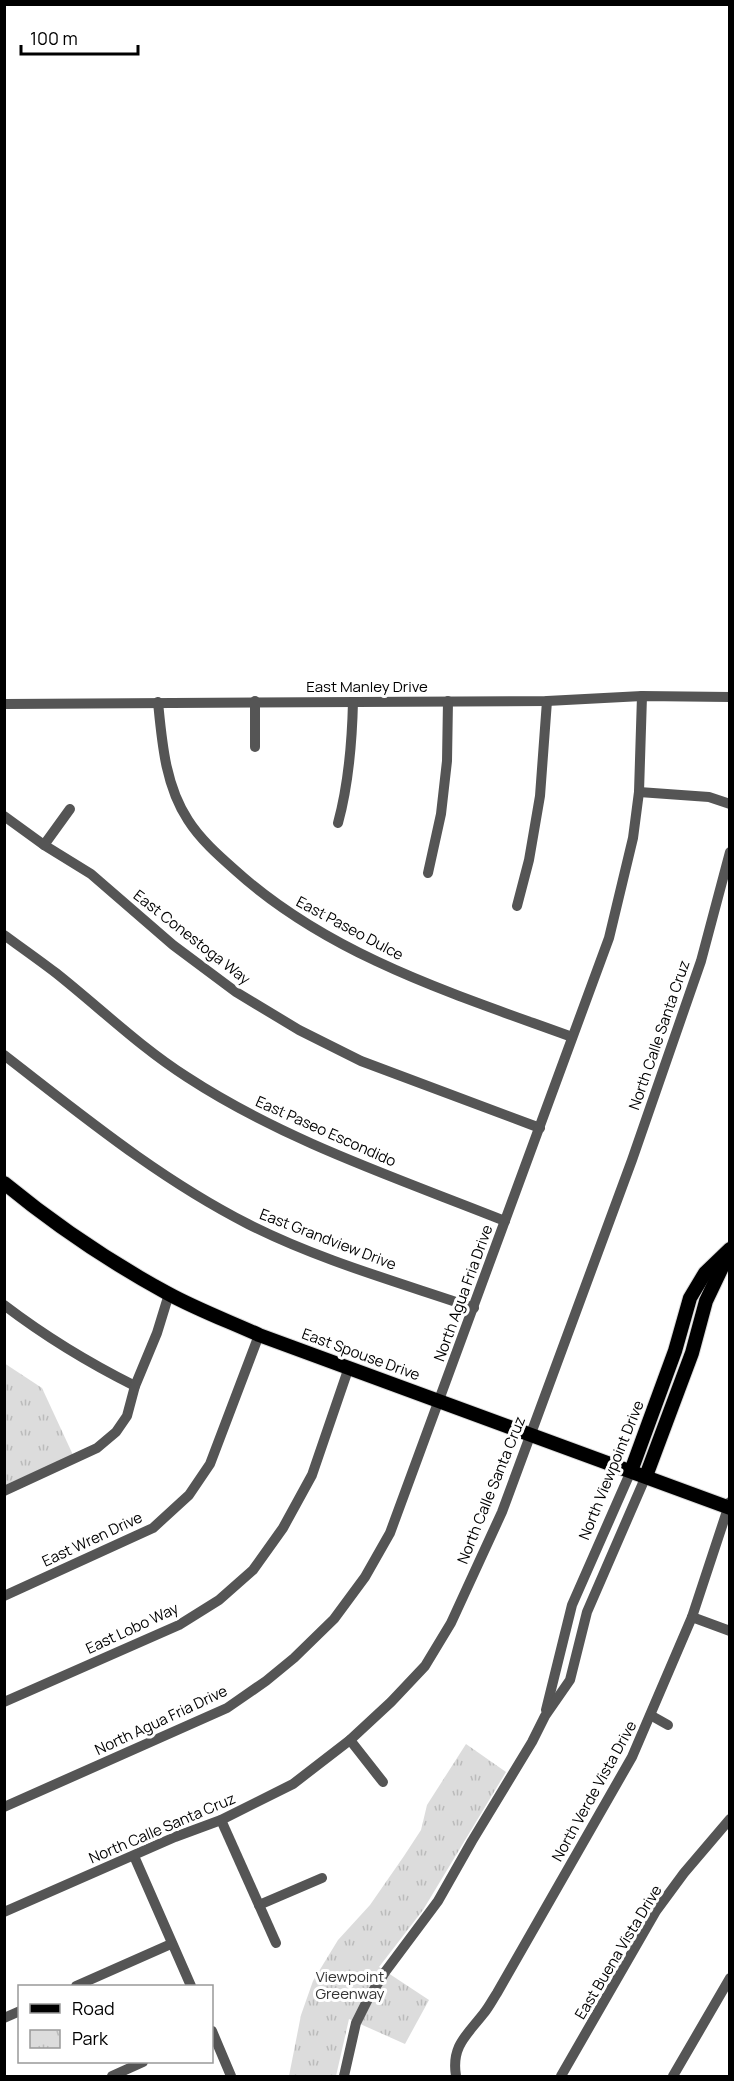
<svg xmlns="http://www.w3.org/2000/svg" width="734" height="2081" viewBox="0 0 734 2081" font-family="Manrope,sans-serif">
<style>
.park{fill:url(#park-tufts)}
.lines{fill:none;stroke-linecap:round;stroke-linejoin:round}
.major-casing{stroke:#dbdbdb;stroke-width:16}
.minor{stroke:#555;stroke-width:10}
.major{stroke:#000;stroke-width:14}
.labels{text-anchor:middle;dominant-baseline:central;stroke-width:6;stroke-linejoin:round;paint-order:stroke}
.street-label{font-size:15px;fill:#000;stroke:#fff}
.park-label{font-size:15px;fill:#333;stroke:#fff}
</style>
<defs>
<pattern id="park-tufts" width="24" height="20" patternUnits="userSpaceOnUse" patternTransform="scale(1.5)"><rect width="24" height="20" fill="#dcdcdc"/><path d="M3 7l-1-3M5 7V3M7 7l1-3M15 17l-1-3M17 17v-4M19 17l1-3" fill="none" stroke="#bbb"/></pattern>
</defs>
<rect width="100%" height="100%" fill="#fff"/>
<g class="park">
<path d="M 4,1363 L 42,1388 L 73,1455 L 5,1485 Z"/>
<path d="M 466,1744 L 506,1772 L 423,1910 L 379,1967 L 429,2000 L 405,2044 L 349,2019 L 336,2076 L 289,2076 L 301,2015 L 313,1981 L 338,1940 L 370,1905 L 404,1856 L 421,1830 L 427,1805 Z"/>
</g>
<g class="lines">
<defs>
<g id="major">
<path d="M 4,1183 C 55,1225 110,1262 167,1293 C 196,1309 228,1321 259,1335 L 730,1508"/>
<path d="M 631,1471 L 675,1351 L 690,1298 L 705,1273 L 730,1249"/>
<path d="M 646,1476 L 692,1353 L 706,1301 L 726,1259"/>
</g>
</defs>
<use href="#major" class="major-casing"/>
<g class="minor">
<path d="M 158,702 C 162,742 165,785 188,820 C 200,839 218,855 235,870 C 330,956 454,994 572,1037"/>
<path d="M 4,704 L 547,701 L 642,696 L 730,697"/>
<path d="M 255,747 L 255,701"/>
<path d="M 639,792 L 709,797 L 730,804"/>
<path d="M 4,816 L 44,845 L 91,874 L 173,945 L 236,992 L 299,1030 L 361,1061 L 540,1128"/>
<path d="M 338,823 C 349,783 352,743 353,702"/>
<path d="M 44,845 L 70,809"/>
<path d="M 428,873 L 441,814 L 447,761 L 448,701"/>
<path d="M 517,906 L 529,860 L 540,796 L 547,701"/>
<path d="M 4,935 C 22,948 39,960 56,973 C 100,1008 140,1047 187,1077 C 285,1141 397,1178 505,1221"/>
<path d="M 4,1055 C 83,1116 158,1178 248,1224 C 319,1260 398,1282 474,1308"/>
<path d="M 4,1305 C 46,1337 89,1363 135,1386"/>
<path d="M 4,1491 L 97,1448 L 116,1432 L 127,1416 L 135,1386 L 157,1333 L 169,1294"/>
<path d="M 4,1596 L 153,1528 L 189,1495 L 210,1464 L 259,1335"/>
<path d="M 692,1617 L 730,1631"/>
<path d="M 4,1702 L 179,1625 L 219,1600 L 253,1570 L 283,1528 L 312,1475 L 349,1367"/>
<path d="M 546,1710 L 572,1605 L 631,1471"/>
<path d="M 652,1716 L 668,1725"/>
<path d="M 350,1740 L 383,1782"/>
<path d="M 4,1807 L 227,1708 L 266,1681 L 294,1658 L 334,1619 L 365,1577 L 390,1533 L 609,938 L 633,838 L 639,792 L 642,696"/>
<path d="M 221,1820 L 276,1943"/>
<path d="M 134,1856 L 191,1986"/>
<path d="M 259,1905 L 322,1878"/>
<path d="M 4,1912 L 175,1837 L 221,1820 L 293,1784 L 350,1740 L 391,1702 L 425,1666 L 451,1623 L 502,1512 L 632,1160 L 701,961 L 730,852"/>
<path d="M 76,1986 L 171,1944"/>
<path d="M 4,2018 L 20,2011"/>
<path d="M 212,2031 L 231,2076"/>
<path d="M 112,2076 L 143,2062"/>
<path d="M 344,2076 L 356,2023 L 368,1999 L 385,1972 L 438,1901 L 472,1841 L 532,1742 L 545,1716 L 570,1680 L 587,1612 L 646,1476"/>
<path d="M 456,2076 C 451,2046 467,2035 484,2013 C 489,2007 493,1999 497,1993 L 632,1757 L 692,1617 L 730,1502"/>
<path d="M 561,2076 L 656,1911 L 684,1873 L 730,1819"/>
<path d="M 673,2076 L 730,1978"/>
</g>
<use href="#major" class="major"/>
</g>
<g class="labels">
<g class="street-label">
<text x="367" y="686">East Manley Drive</text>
<text transform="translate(350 928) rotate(28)">East Paseo Dulce</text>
<text transform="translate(192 937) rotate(38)">East Conestoga Way</text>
<text transform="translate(659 1035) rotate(-71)">North Calle Santa Cruz</text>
<text transform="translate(326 1131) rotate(24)">East Paseo Escondido</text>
<text transform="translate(328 1239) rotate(21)">East Grandview Drive</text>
<text transform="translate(463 1293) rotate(-70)">North Agua Fria Drive</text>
<text transform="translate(361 1354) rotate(20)">East Spouse Drive</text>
<text transform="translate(611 1470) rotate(-68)">North Viewpoint Drive</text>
<text transform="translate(491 1490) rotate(-68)">North Calle Santa Cruz</text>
<text transform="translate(92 1539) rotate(-25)">East Wren Drive</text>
<text transform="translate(132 1628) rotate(-25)">East Lobo Way</text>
<text transform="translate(161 1720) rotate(-25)">North Agua Fria Drive</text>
<text transform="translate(594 1791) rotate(-61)">North Verde Vista Drive</text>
<text transform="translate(162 1828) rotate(-23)">North Calle Santa Cruz</text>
<text transform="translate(618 1952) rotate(-59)">East Buena Vista Drive</text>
</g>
<g class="park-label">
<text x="350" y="1976">Viewpoint<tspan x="350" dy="17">Greenway</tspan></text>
</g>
</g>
<rect width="734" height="2081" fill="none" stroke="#000000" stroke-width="12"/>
<rect x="18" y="1985" width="195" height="78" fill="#ffffff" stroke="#999999" stroke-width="1.5"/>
<rect x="30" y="2004" width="30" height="9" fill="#000000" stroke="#999999" stroke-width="1.5"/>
<text x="72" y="2015" font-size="18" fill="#000000">Road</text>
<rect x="30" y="2030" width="30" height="18" fill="url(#park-tufts)" stroke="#999999" stroke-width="1.5"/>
<text x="72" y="2045" font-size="18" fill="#000000">Park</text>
<path d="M21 45v9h117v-9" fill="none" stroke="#000000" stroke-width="3"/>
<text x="30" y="45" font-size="18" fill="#000000" stroke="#ffffff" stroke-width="4.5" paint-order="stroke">100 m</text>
</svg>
